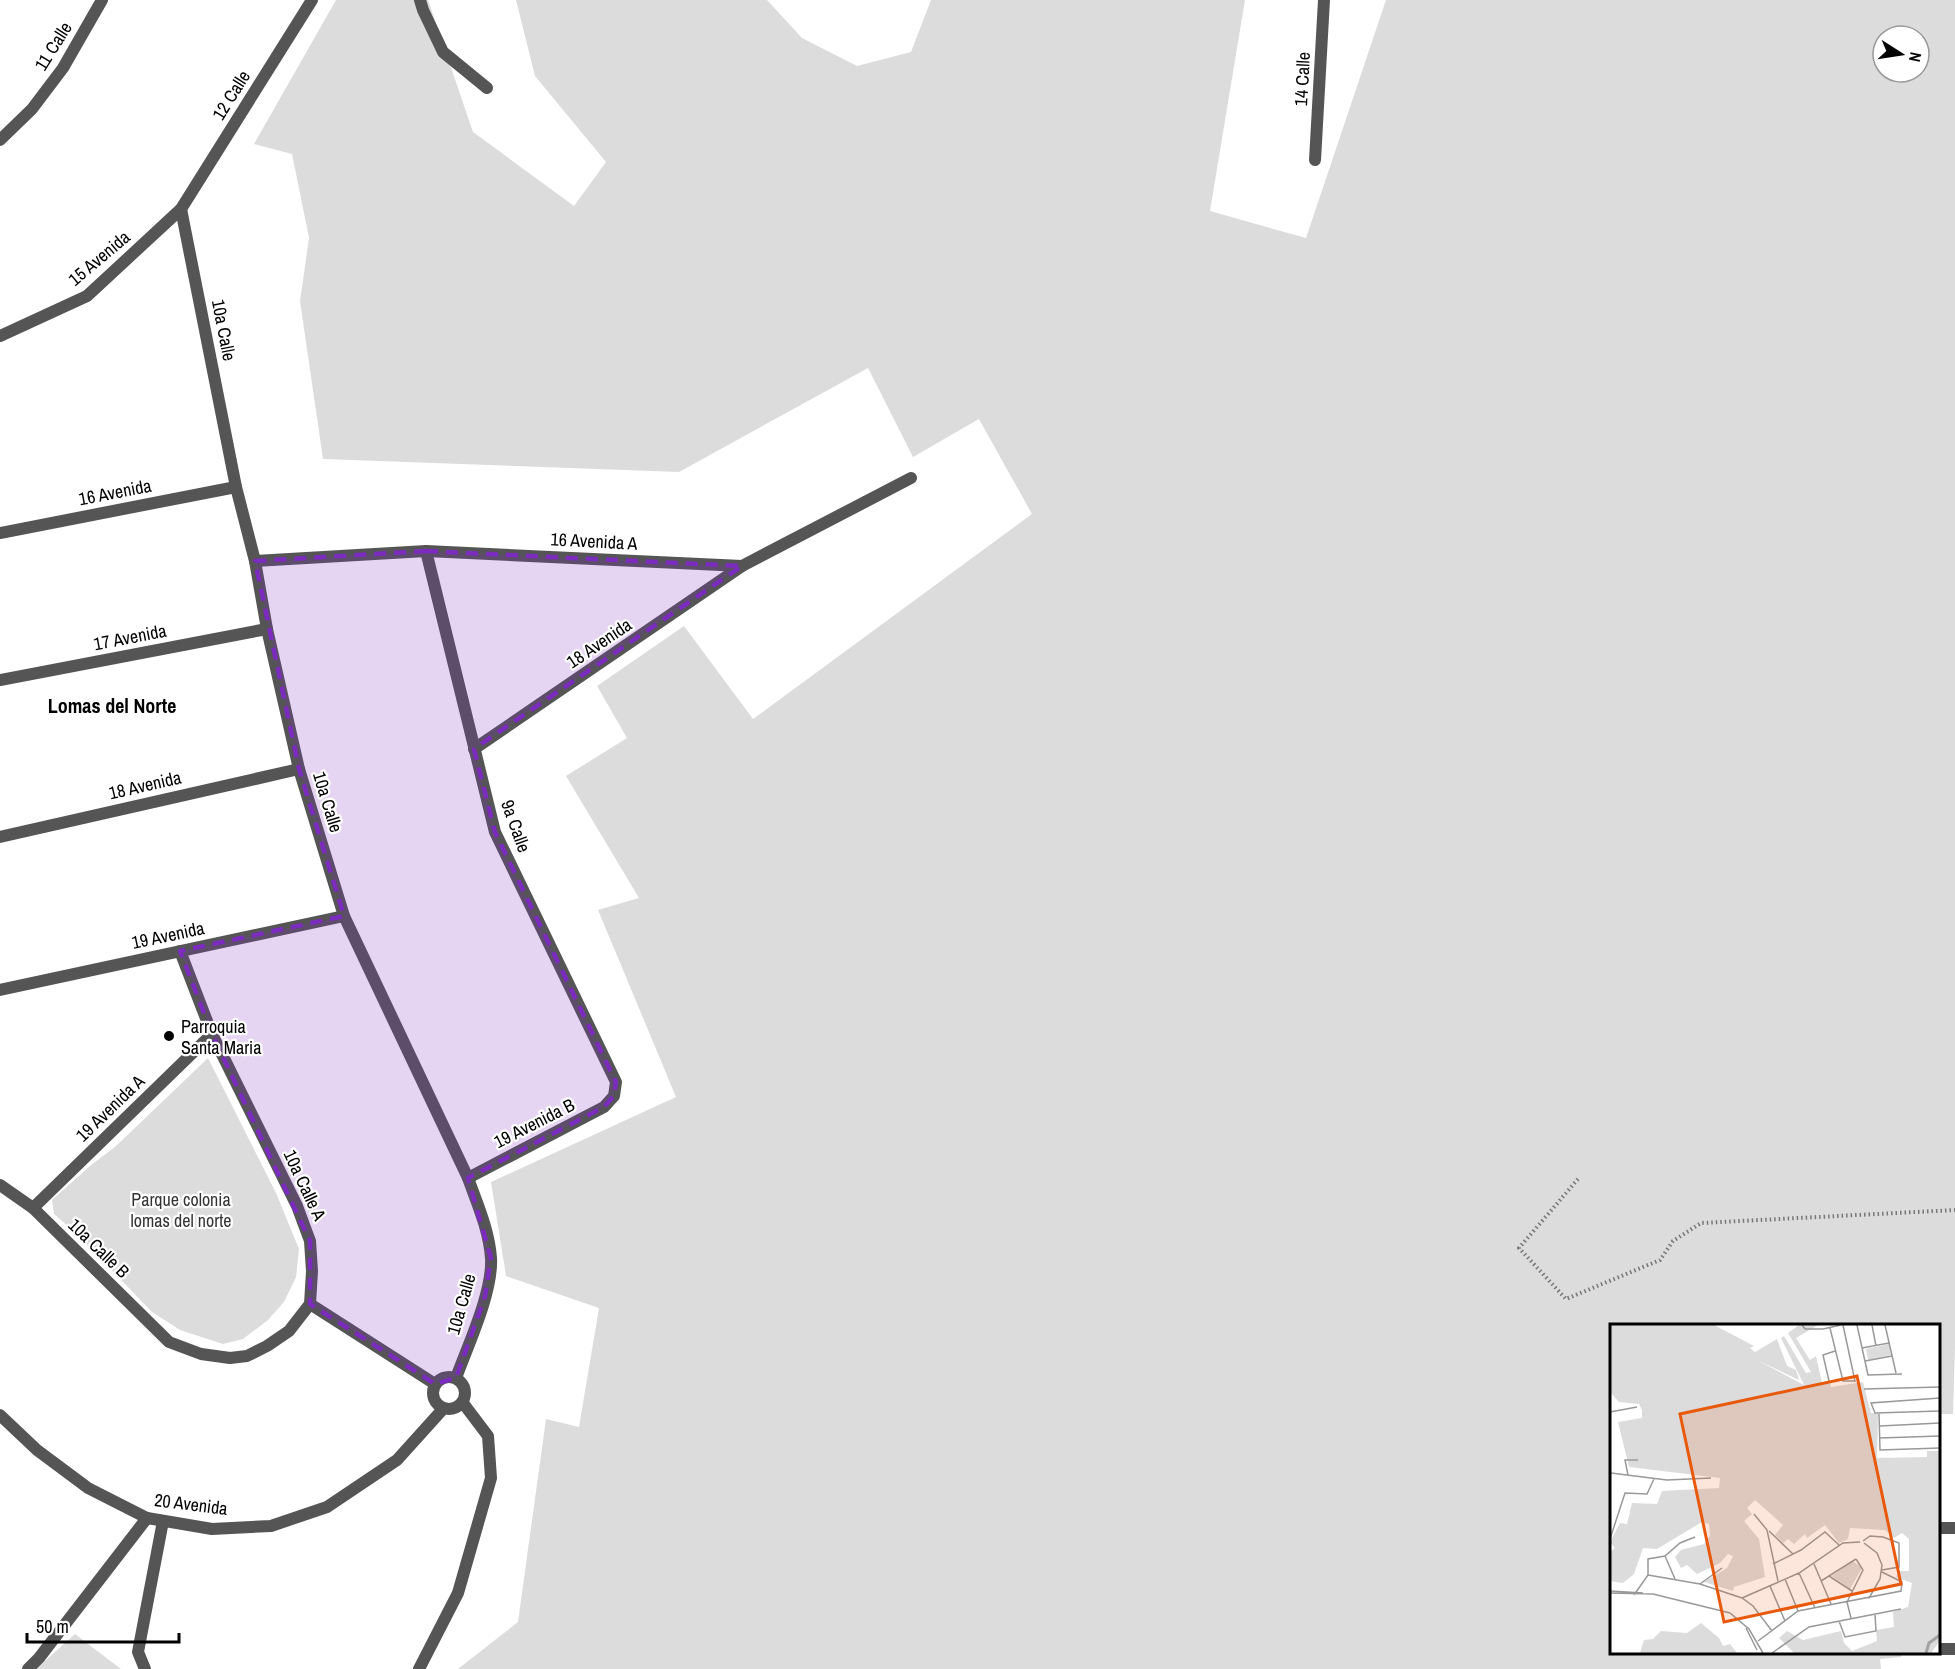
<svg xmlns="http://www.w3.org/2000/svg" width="1955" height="1669" viewBox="0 0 1955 1669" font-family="'Archivo Narrow',sans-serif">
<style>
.green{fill:#dcdcdc;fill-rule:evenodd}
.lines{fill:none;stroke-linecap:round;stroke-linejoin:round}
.path{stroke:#777;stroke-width:4;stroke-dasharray:1.5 3;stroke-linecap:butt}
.minor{stroke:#555;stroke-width:12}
.tertiary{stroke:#555;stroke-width:12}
.marked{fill:#7b2cbf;fill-opacity:0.2;stroke:#7b2cbf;stroke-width:4.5;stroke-dasharray:12 8;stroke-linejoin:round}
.poi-dot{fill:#000;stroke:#fff;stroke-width:2}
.labels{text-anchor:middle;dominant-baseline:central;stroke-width:4.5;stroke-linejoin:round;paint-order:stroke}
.street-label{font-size:18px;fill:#000;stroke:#fff}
.poi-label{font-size:18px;fill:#000;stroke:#fff;text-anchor:start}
.park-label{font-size:18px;fill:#333;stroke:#fff}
.neighbourhood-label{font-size:20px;font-weight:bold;fill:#000;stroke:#fff}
.inset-river{fill:none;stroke:#a3a3a3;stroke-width:3}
.inset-road{fill:none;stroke:#999;stroke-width:1.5}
.view{fill:#e8590c;fill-opacity:0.15;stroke:#e8590c;stroke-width:3}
.inset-edge{fill:none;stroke:#000;stroke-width:3}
</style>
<rect width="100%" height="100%" fill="#fff"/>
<g class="green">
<path d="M 336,0 L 428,0 L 473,132 L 574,206 L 606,162 L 535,76 L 516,0 L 767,0 L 802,38 L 857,66 L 911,52 L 931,0 L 1245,0 L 1210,211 L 1306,238 L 1386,0 L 1955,0 L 1955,1348 L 1953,1414 L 1939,1414 L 1938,1326 L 1612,1326 L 1612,1652 L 1901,1652 L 1901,1657 L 1880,1659 L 1881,1669 L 458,1669 L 518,1622 L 546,1419 L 579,1427 L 599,1308 L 506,1276 L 491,1182 L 676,1097 L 598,910 L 639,898 L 566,776 L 627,738 L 597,686 L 684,626 L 753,719 L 1032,514 L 979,419 L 913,457 L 868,368 L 679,472 L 323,459 L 300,301 L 309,238 L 292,154 L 254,144 ZM 1883,36 L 1919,36 L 1919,72 L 1883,72 Z"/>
<path d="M 208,1058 L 276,1193 L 299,1249 L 296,1277 L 284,1302 L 268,1320 L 243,1339 L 223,1344 L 180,1330 L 152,1312 L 77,1234 L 54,1214 L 52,1200 L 90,1166 L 116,1146 Z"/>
<path d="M 75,1634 L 121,1669 L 36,1669 Z"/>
</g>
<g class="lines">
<path class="path" d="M 1578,1179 L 1519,1248 L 1566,1299 L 1660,1260 L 1673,1241 L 1701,1223 L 1955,1210"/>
<g class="minor">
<path d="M 420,0 L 423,10 L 443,52 L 487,88"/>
<path d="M 1315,160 L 1324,0"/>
<path d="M 181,209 L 236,487 L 255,561 L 267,629 L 299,769 L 344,916 L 468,1178 C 477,1203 489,1230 491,1258 C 493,1292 468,1345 456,1378"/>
<path d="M 0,336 L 87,296 L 181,209 L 312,0"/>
<path d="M 0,533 L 236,487"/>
<path d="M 426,551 L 495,832 L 616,1082 L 614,1096 L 604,1107 L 468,1178"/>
<path d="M 255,561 L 426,551 L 742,566 L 911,478"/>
<path d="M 0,680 L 267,629"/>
<path d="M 474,749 L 742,566"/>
<path d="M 0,837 L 299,769"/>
<path d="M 180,951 L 212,1034 L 297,1206 L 310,1241 L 312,1271 L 310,1304"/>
<path d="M 0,990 L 344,916"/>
<path d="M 0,1185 L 33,1208 L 169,1342 L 201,1354 L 230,1358 L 247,1356 L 267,1346 L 289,1331 L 310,1304"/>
<path d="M 33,1208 L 212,1034"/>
<path d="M 310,1304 L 435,1384"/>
<circle cx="449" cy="1393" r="16"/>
<path d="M 0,1415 L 37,1450 L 88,1488 L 147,1518 L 212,1529 L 271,1526 L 327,1507 L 397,1460 L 443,1409"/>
<path d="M 1938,1528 L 1955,1528"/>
<path d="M 1938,1649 L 1955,1649"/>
<path d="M 28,1669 L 39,1658 L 147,1518"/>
<path d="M 145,1669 L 138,1652 L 163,1521"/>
<path d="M 419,1669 L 458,1593 L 491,1478 L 488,1436 L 463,1403"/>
</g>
<path class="tertiary" d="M 0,140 L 32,109 L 63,68 L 102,0"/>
</g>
<path class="marked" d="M 426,551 L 742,566 L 474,749 L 495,832 L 616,1082 L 614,1096 L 604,1107 L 468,1178 L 491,1258 L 485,1297 L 456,1378 L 435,1384 L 310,1304 L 310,1241 L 212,1034 L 180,951 L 344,916 L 299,769 L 255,561 Z"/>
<circle class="poi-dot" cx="169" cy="1036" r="6"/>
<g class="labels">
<g class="street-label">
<text transform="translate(53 46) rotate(-58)">11 Calle</text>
<text transform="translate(1302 79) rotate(-87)">14 Calle</text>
<text transform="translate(231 95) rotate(-58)">12 Calle</text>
<text transform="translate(99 258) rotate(-40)">15 Avenida</text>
<text transform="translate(224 330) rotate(79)">10a Calle</text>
<text transform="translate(115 492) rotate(-11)">16 Avenida</text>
<text transform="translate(594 541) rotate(3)">16 Avenida A</text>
<text transform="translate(130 637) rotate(-11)">17 Avenida</text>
<text transform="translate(599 643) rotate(-34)">18 Avenida</text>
<text transform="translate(145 785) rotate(-13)">18 Avenida</text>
<text transform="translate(328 802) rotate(73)">10a Calle</text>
<text transform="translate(516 826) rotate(70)">9a Calle</text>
<text transform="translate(168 935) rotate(-12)">19 Avenida</text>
<text transform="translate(110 1108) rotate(-44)">19 Avenida A</text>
<text transform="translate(534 1123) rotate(-27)">19 Avenida B</text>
<text transform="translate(305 1185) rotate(65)">10a Calle A</text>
<text transform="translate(99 1248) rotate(44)">10a Calle B</text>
<text transform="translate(461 1304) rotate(-74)">10a Calle</text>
<text transform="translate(191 1504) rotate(7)">20 Avenida</text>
</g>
<g class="poi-label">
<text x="181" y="1026">Parroquia<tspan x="181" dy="21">Santa Maria</tspan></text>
</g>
<g class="park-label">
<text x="181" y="1199">Parque colonia<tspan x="181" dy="21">lomas del norte</tspan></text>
</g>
<g class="neighbourhood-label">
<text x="112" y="705">Lomas del Norte</text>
</g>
</g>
<g transform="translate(1610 1324)">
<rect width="330" height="330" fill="#fff"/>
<path d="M 0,1 L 104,1 L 144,22 L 140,24 L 145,28 L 167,15 L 177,42 L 186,46 L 189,56 L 147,36 L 194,61 L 171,14 L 174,12 L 196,49 L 201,48 L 178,9 L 189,1 L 208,1 L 186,14 L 200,36 L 206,32 L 212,59 L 220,58 L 221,63 L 253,58 L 261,89 L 268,89 L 267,134 L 317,133 L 317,127 L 330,127 L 330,317 L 321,329 L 184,329 L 169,314 L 177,307 L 193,316 L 231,307 L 234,319 L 242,327 L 267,317 L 266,306 L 284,303 L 283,288 L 298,283 L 302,259 L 286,253 L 289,247 L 299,247 L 299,215 L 292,209 L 284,214 L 275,206 L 240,204 L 238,215 L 229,219 L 215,201 L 197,214 L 195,210 L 184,220 L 178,215 L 173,219 L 165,211 L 173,201 L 145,176 L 137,184 L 142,190 L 134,197 L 149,215 L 155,253 L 124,263 L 123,267 L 94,258 L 117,244 L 123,232 L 118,230 L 110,239 L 87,250 L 77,241 L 71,244 L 65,233 L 71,226 L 94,220 L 100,212 L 99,200 L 92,198 L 47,225 L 33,224 L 24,250 L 13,259 L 0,257 L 0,228 L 5,224 L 0,218 L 10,199 L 17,200 L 22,179 L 47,180 L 52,167 L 109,164 L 110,154 L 19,143 L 8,98 L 32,94 L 32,86 L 29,80 L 9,78 L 0,68 ZM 279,20 L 281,31 L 258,36 L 256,25 ZM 243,237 L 252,244 L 240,265 L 222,252 ZM 91,299 L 109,314 L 113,322 L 120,320 L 127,329 L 30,329 L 34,316 L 43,315 L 51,307 L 77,309 Z" fill="#dcdcdc"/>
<path class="inset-river" d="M 316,329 L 319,319 L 330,311"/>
<path class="inset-road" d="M 192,1 L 195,5 L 213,5 L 231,1M 247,1 L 258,51 L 292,50M 262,1 L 266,22M 275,1 L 286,49M 220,4 L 233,57 L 245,57 L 233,1M 252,24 L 279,19M 255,37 L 282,32M 219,57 L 213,31 L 225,27M 254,65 L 330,63M 330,74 L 261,79 L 265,89 L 330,87M 0,88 L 27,83M 269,90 L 270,126 L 330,124M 270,102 L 330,99M 269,114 L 330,112M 1,149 L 57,156 L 101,154M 18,151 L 15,136 L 28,136M 144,190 L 157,206 L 168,257M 159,207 L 183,230M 0,215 L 15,169 L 37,170 L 44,155M 253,217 L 260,212 L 273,213 L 289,219 L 289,243 L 272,246M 254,219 L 267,229 L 272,241 L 270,255 L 259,274M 55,232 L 65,255M 163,240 L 191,226 L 215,208 L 229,221M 204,240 L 221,280M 189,249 L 205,284M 38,251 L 90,260 L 132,274 L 143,282 L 162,307M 219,252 L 242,267M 175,255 L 188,287M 211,257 L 246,235M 90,260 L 112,244M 160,262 L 175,297M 0,267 L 33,269M 0,269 L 43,270 L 120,289 L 139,305 L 153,329M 24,271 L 38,251 L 38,235 L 55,232 L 70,219 L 85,213M 132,274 L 189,249 L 233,219 L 250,218M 241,294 L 237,278 L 253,246 L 246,235M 229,297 L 235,313 L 266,307 L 265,290M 136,304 L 147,326M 148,317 L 188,287 L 291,267 L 292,258 L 272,248M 162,329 L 199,303 L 291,285"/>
<path class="view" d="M 247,52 L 291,260 L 114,298 L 70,90 Z"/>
<rect width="330" height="330" class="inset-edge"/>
</g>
<g transform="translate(1901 54) rotate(102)"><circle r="28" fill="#ffffff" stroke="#999999" stroke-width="1.5"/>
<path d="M0-4.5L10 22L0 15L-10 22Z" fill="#000000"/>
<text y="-9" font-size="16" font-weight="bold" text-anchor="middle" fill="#000000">N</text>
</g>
<path d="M27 1633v9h152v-9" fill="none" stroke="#000000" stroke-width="3"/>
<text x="36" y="1633" font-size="18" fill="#000000" stroke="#ffffff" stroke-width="4.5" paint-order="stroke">50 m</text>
</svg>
